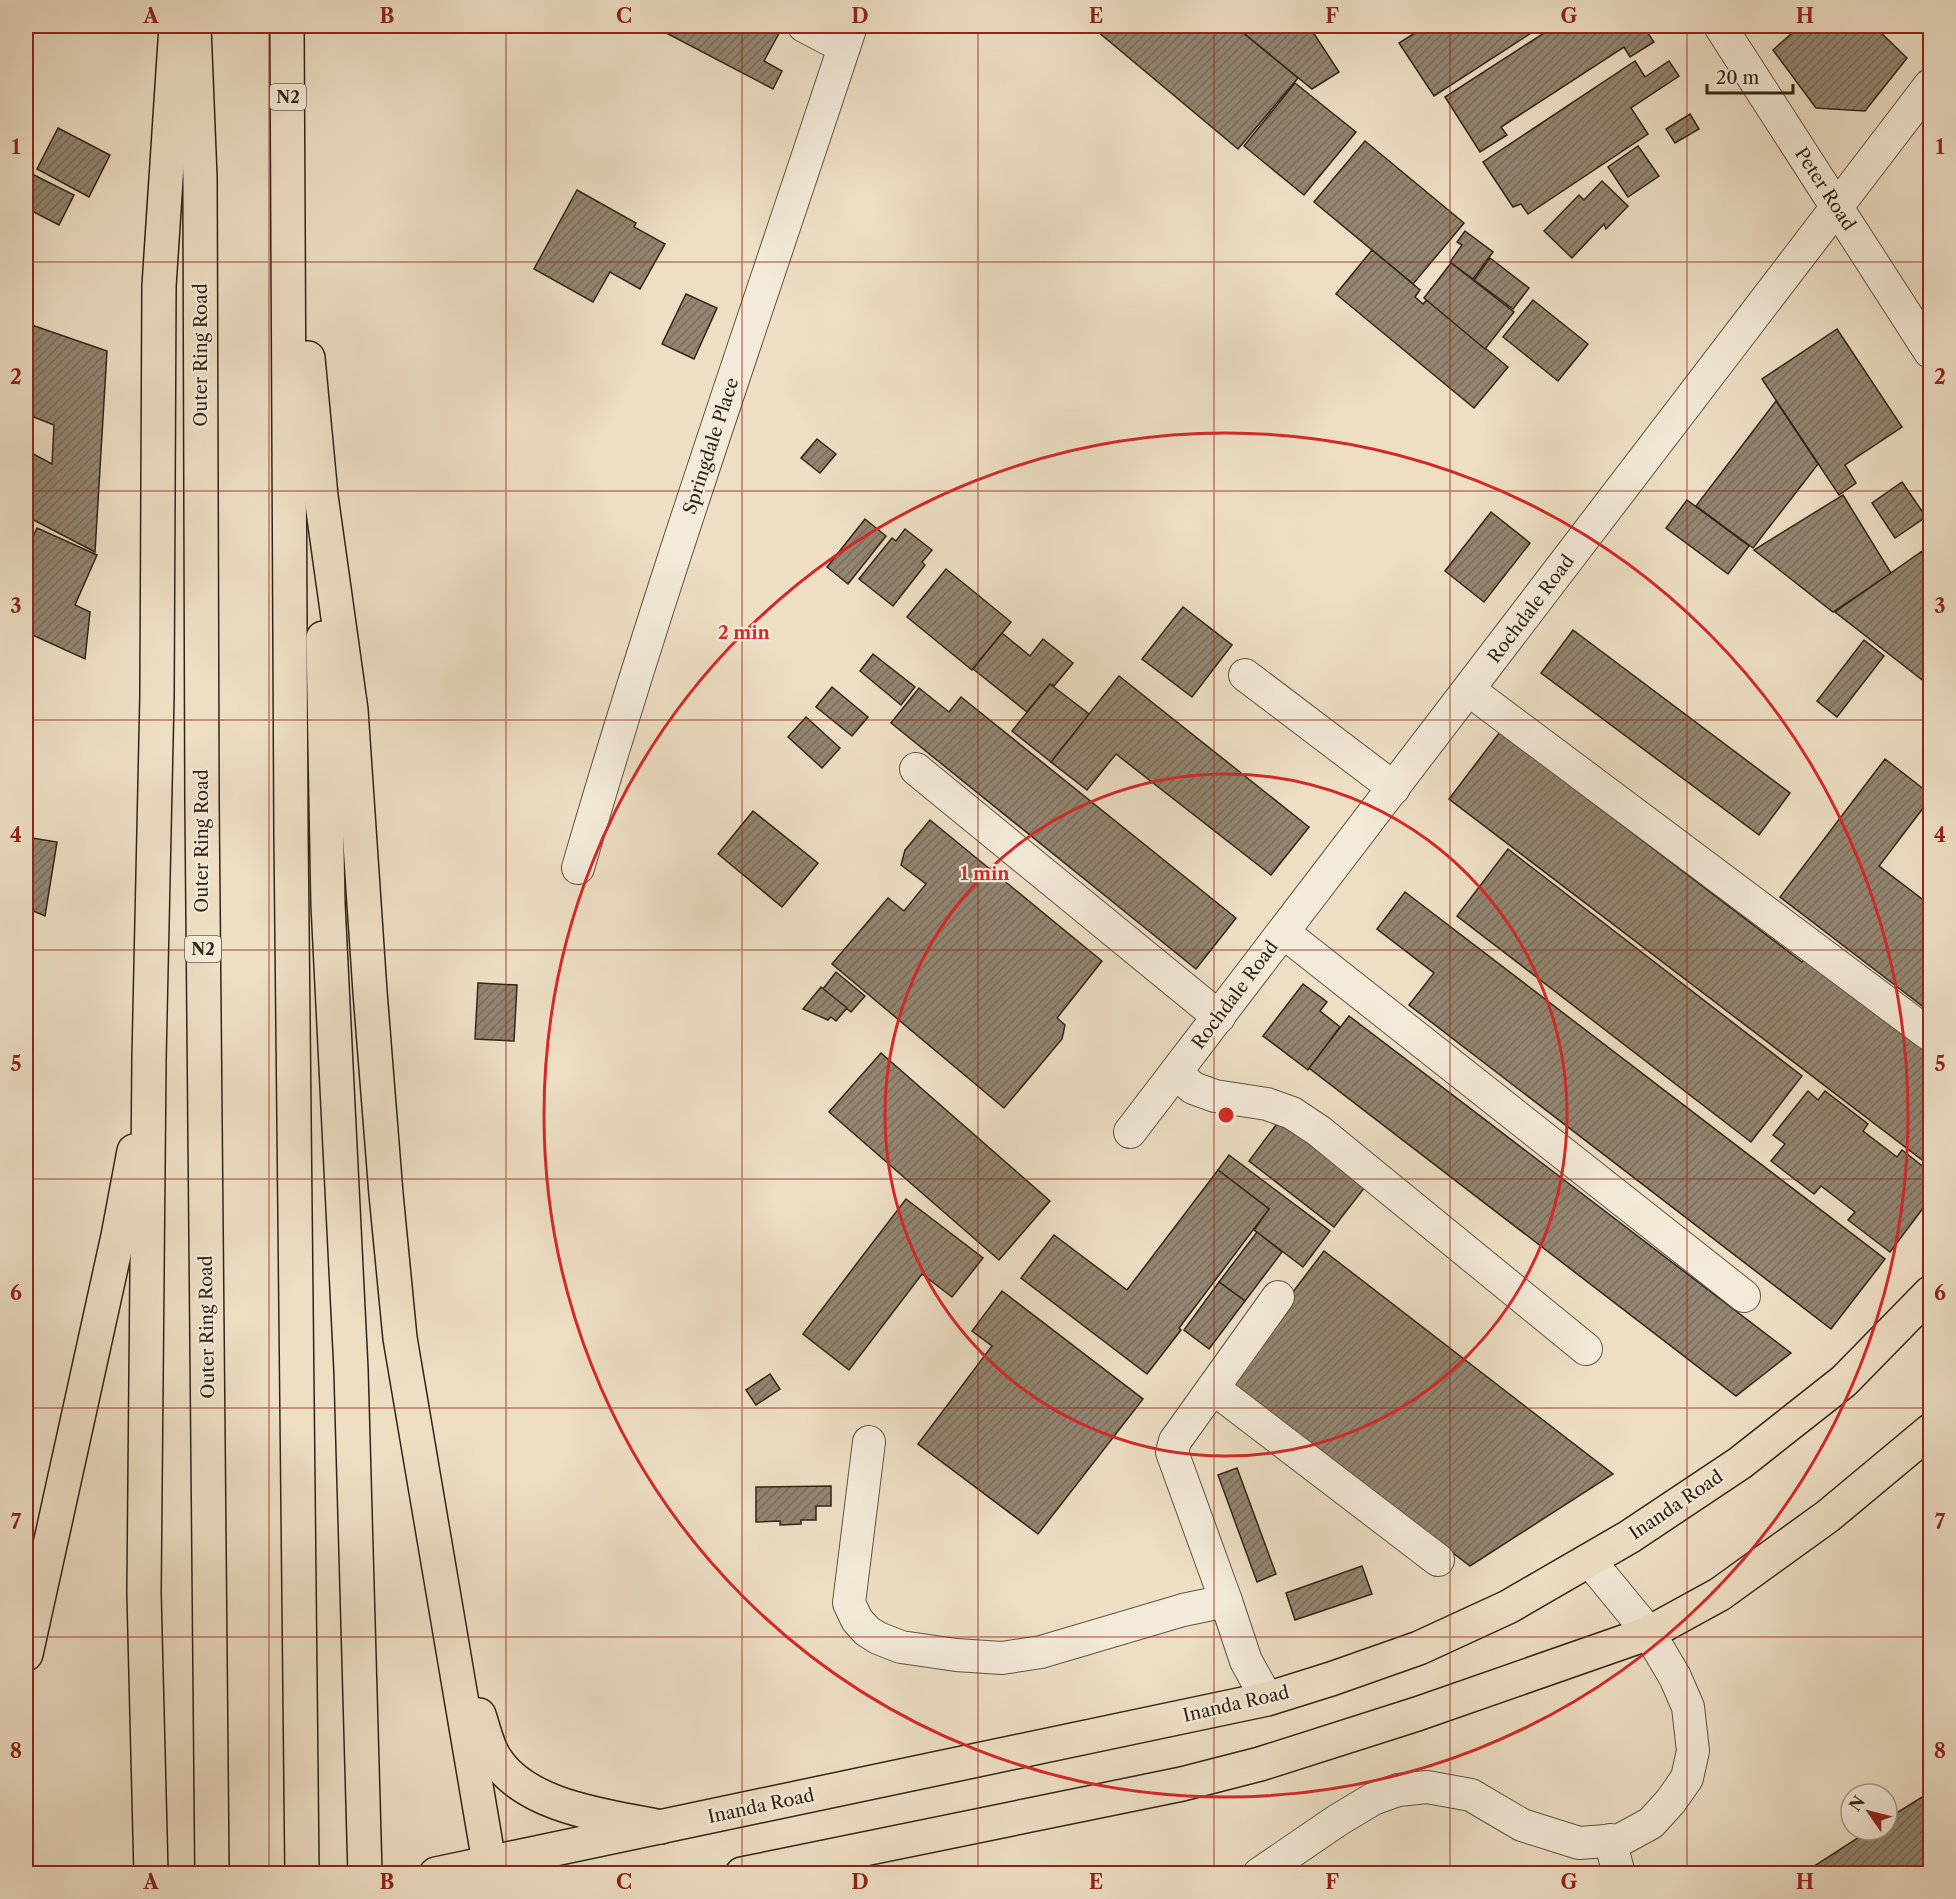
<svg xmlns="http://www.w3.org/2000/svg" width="1956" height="1899" viewBox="0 0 1956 1899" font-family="'Libre Caslon Text',serif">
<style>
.building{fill:url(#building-hatch);stroke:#312517;stroke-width:1.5}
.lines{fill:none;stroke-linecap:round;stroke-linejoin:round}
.minor-casing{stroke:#605342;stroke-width:34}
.major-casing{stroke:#312517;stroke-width:36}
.highway-casing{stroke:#312517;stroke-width:36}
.minor{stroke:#f3ead9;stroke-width:32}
.major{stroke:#eddec4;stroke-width:33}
.highway{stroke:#eddec4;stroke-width:33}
.grid{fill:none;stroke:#8f2418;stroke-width:1.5;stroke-opacity:0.55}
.ring{fill:none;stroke:#d62828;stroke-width:3}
.labels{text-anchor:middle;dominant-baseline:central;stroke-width:4.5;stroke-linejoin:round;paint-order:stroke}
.shield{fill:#f3ead9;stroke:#6b6051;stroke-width:1.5}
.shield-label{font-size:16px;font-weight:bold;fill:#312517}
.street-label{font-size:18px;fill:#312517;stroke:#f3ead9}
.centre{fill:#d62828;stroke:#f3ead9;stroke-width:3}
.ring-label{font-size:18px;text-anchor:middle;font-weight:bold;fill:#d62828;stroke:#f3ead9;stroke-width:4.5;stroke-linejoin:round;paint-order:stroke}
.neatline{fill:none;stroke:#8f2418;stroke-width:2}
.grid-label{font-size:20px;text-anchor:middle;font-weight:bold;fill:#8f2418}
</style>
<defs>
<pattern id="building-hatch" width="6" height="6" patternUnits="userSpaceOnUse" patternTransform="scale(1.5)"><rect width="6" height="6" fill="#938571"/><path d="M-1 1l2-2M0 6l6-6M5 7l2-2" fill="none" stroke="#796d5c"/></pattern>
</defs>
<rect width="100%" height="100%" fill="#eddec4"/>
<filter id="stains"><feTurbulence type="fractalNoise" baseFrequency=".00333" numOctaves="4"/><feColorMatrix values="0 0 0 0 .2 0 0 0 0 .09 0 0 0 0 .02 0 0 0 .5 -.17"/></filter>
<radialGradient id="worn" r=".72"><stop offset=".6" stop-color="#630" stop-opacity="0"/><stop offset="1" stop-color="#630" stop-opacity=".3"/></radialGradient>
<g class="building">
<path d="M 653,26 L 783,26 L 764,61 L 782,71 L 773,89 Z"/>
<path d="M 1091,26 L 1235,26 L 1298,78 L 1238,149 Z"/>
<path d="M 1235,26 L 1309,26 L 1339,72 L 1312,89 Z"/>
<path d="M 1426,26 L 1542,26 L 1434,96 L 1399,43 Z"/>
<path d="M 1555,26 L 1643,26 L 1654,42 L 1630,57 L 1624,47 L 1501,127 L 1507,135 L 1480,152 L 1445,97 Z"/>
<path d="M 1800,26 L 1874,26 L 1907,58 L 1865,111 L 1816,108 L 1773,50 Z"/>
<path d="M 1635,61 L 1645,77 L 1669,61 L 1679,76 L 1631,108 L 1648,134 L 1528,214 L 1521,204 L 1513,207 L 1483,162 Z"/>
<path d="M 1295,83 L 1356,132 L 1304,195 L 1244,146 Z"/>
<path d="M 1690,114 L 1699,129 L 1675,143 L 1666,129 Z"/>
<path d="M 58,128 L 110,155 L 89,197 L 37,169 Z"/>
<path d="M 1365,141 L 1464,223 L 1413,284 L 1314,202 Z"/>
<path d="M 1638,146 L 1659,176 L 1628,197 L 1608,167 Z"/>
<path d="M 1930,168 L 1930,180 L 1925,176 Z"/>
<path d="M 26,171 L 74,195 L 59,225 L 26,208 Z"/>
<path d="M 1602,181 L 1628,206 L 1606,229 L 1604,224 L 1572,258 L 1544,231 L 1579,195 L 1584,200 Z"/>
<path d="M 577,190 L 636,223 L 634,227 L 665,244 L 640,289 L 610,272 L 593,302 L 534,269 Z"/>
<path d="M 1465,231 L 1493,252 L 1473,279 L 1450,262 L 1462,245 L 1457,242 Z"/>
<path d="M 1372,250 L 1420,290 L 1415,297 L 1423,304 L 1427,300 L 1508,367 L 1474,408 L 1336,294 Z"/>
<path d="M 1490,258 L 1529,288 L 1513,309 L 1474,280 Z"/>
<path d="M 1451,263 L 1514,312 L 1485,349 L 1424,298 Z"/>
<path d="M 686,294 L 717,308 L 694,359 L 662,344 Z"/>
<path d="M 1533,300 L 1588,344 L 1558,381 L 1503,337 Z"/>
<path d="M 26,323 L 107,351 L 95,552 L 26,516 L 26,450 L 52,464 L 54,425 L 26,414 Z"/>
<path d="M 1837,329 L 1902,427 L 1845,465 L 1856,483 L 1839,495 L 1762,379 Z"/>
<path d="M 1776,401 L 1818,464 L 1753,548 L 1696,506 Z"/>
<path d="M 817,439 L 836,454 L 820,473 L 801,458 Z"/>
<path d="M 1902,482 L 1926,517 L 1895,538 L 1872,503 Z"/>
<path d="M 1843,495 L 1891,573 L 1833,612 L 1754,550 Z"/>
<path d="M 1687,500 L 1749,546 L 1728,574 L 1666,528 Z"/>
<path d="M 1491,512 L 1530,543 L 1484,602 L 1445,571 Z"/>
<path d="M 865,519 L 886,536 L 848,584 L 827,567 Z"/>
<path d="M 37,528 L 97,555 L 75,605 L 90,612 L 85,659 L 26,632 L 26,553 Z"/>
<path d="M 905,529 L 932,550 L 922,562 L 925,565 L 893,606 L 859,579 L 892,538 L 896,541 Z"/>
<path d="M 1930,546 L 1930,560 L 1921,552 Z"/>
<path d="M 1921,552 L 1930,560 L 1930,598 L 1929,601 L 1930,602 L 1930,686 L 1835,612 Z"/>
<path d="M 946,569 L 1011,622 L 972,670 L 907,617 Z"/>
<path d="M 1183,607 L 1232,645 L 1192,697 L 1142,659 Z"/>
<path d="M 1573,630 L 1790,793 L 1759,835 L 1541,673 Z"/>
<path d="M 1002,633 L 1030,656 L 1043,639 L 1073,663 L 1054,686 L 1050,684 L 1027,712 L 973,669 Z"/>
<path d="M 1864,640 L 1884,656 L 1837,717 L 1817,701 Z"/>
<path d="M 873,654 L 915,687 L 901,705 L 860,671 Z"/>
<path d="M 1119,676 L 1309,827 L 1271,875 L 1116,754 L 1087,790 L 1051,762 Z"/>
<path d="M 1050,684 L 1089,714 L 1051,762 L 1012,731 Z"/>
<path d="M 832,687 L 868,717 L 852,736 L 816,707 Z"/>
<path d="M 919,688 L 949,712 L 961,697 L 1236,918 L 1196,969 L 891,723 Z"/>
<path d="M 806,717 L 840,748 L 822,768 L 788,737 Z"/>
<path d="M 1500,732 L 1802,962 L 1806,957 L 1930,1052 L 1930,1166 L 1449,799 Z"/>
<path d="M 1885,759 L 1930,794 L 1930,799 L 1879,866 L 1930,905 L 1930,1012 L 1780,897 Z"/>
<path d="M 753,811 L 818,863 L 782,907 L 718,854 Z"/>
<path d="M 930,820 L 1102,961 L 1057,1018 L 1065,1025 L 1062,1039 L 1004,1108 L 832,964 L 888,898 L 904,911 L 926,884 L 901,865 L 905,850 Z"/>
<path d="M 26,837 L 57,842 L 45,916 L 26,908 Z"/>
<path d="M 1508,849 L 1802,1076 L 1751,1142 L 1457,916 Z"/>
<path d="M 1405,892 L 1885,1259 L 1831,1329 L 1409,1005 L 1434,973 L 1377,929 Z"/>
<path d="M 836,972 L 865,996 L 851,1012 L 823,989 Z"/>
<path d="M 478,983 L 517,985 L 514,1041 L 475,1039 Z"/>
<path d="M 1303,984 L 1327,1002 L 1320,1011 L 1340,1027 L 1308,1070 L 1263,1036 Z"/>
<path d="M 821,987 L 847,1008 L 836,1021 L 831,1017 L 828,1020 L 803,1009 Z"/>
<path d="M 1349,1016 L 1791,1353 L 1736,1396 L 1309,1068 Z"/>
<path d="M 881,1053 L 1050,1201 L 999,1260 L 829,1112 Z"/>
<path d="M 1808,1091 L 1818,1100 L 1825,1091 L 1868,1124 L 1863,1131 L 1897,1157 L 1902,1150 L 1930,1172 L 1930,1199 L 1890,1252 L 1848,1220 L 1855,1212 L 1821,1186 L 1814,1194 L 1771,1161 L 1785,1144 L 1773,1135 Z"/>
<path d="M 1279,1121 L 1365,1187 L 1334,1227 L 1249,1161 Z"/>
<path d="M 1229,1155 L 1330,1231 L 1303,1267 L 1254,1230 L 1269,1209 L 1218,1170 Z"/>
<path d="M 1218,1170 L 1269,1209 L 1179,1328 L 1181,1330 L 1147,1374 L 1021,1278 L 1054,1235 L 1127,1290 Z"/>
<path d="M 906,1199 L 983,1258 L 952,1297 L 922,1274 L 849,1370 L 803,1334 Z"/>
<path d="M 1257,1232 L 1282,1252 L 1245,1301 L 1219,1282 Z"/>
<path d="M 1324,1251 L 1613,1474 L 1470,1566 L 1227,1379 Z"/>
<path d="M 1219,1282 L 1245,1301 L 1209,1349 L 1184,1330 Z"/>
<path d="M 1002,1291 L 1143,1399 L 1038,1534 L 918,1444 L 992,1346 L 972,1331 Z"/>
<path d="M 770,1374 L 780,1389 L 756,1405 L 746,1390 Z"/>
<path d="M 1237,1468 L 1276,1574 L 1257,1582 L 1218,1475 Z"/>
<path d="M 831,1486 L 831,1506 L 816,1506 L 816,1520 L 801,1520 L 801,1524 L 780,1525 L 780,1521 L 756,1522 L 756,1487 Z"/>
<path d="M 1362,1566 L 1372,1594 L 1295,1620 L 1286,1593 Z"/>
<path d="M 1930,1792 L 1930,1874 L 1802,1874 L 1870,1830 L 1887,1830 L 1887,1819 Z"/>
</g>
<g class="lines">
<defs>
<g id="minor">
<path d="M 804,26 L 844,47"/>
<path d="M 1720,26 L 1930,352"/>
<path d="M 1245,675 L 1394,788"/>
<path d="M 1469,690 L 1930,1035"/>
<path d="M 916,769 L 1219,1017"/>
<path d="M 578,868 C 660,585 759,306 851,26"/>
<path d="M 1283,932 L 1744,1296"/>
<path d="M 1176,1073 L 1193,1088 L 1215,1096 L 1267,1104 L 1292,1113 L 1319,1131 L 1586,1349"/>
<path d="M 1130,1132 L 1930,85"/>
<path d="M 1213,1388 L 1438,1560"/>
<path d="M 869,1442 L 849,1603 L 857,1620 L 867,1631 L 878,1638 L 901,1647 L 956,1655 L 1002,1658 L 1041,1652 L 1183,1610 L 1226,1601 L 1246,1661 L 1267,1699"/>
<path d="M 1226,1601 L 1172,1452 L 1175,1441 L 1278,1297"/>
<path d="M 1610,1840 L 1619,1874"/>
<path d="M 1259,1874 L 1338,1820 L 1373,1799 L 1398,1790 L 1427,1787 L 1471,1795 L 1522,1825 L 1579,1843 L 1620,1840 L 1651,1823 L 1671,1801 L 1687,1778 L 1693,1751 L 1688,1707 L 1675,1677 L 1649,1633 L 1589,1560"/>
</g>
<g id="major">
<path d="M 436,1874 L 1267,1699 L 1331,1679 L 1419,1648 L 1508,1607 L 1629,1537 L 1740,1463 L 1844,1381 L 1930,1293"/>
<path d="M 742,1874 L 1182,1784 L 1260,1764 L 1417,1714 L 1649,1633 L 1720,1594 L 1828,1516 L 1930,1431"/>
</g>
<g id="highway">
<path d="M 287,26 L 291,834 L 302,1874"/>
<path d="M 194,27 L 200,178 L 202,803 L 212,1874"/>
<path d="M 308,358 L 321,496 L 351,710 L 370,992 L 386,1194 L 400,1338 L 491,1874"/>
<path d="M 323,638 L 328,904 L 351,1370 L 365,1874"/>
<path d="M 26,1654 L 118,1236 L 134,1151"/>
<path d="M 479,1715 C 484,1729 487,1746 495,1758 C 526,1808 609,1816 661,1827"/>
<path d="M 151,1874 L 144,1593 L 149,1059 L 157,695 L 159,286 L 176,26"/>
</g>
</defs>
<use href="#minor" class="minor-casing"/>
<use href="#major" class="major-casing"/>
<use href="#highway" class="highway-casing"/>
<use href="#minor" class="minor"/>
<use href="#major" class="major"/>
<use href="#highway" class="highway"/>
</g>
<path class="grid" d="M 269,26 L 269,1874M 506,26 L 506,1874M 742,26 L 742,1874M 978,26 L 978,1874M 1214,26 L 1214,1874M 1450,26 L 1450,1874M 1687,26 L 1687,1874M 26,262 L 1930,262M 26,491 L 1930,491M 26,720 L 1930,720M 26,950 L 1930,950M 26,1179 L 1930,1179M 26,1408 L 1930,1408M 26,1637 L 1930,1637"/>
<g class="ring">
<circle cx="1226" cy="1115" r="341"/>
<circle cx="1226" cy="1115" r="682"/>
</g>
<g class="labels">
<g class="shield">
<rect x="270" y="84" width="36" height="26" rx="4.5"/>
<rect x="185" y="936" width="36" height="26" rx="4.5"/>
</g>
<g class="shield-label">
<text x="288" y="97">N2</text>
<text x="203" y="949">N2</text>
</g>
<g class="street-label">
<text transform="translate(1825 189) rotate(57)">Peter Road</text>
<text transform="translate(201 355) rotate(-90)">Outer Ring Road</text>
<text transform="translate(711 446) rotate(-72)">Springdale Place</text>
<text transform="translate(1531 609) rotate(-53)">Rochdale Road</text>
<text transform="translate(202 841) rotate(-90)">Outer Ring Road</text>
<text transform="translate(1235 995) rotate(-53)">Rochdale Road</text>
<text transform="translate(207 1327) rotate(-91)">Outer Ring Road</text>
<text transform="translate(1676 1505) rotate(-34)">Inanda Road</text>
<text transform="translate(1236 1704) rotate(-13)">Inanda Road</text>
<text transform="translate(761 1806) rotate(-12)">Inanda Road</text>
</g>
</g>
<circle cx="1226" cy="1115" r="9" class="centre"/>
<g class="ring-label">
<text x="744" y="639">2 min</text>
<text x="985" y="880">1 min</text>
</g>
<rect width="1956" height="1899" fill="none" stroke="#eddec4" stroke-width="66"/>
<g transform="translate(1869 1812) rotate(305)"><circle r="28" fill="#f3ead9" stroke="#a59b8b" stroke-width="1.5"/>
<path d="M0-4.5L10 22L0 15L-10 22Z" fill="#8f2418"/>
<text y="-9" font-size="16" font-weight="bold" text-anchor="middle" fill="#312517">N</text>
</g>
<path d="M1707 84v9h86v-9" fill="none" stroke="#312517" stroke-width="3"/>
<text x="1716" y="84" font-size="18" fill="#312517" stroke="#f3ead9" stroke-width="4.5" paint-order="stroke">20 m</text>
<rect x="33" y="33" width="1890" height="1833" class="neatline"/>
<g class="grid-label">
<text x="151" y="23">A</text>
<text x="387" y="23">B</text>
<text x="624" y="23">C</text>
<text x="860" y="23">D</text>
<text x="1096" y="23">E</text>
<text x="1332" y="23">F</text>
<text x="1569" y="23">G</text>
<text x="1805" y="23">H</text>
<text x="16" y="154">1</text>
<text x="1940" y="154">1</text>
<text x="16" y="384">2</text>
<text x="1940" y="384">2</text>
<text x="16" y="613">3</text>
<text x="1940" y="613">3</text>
<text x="16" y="842">4</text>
<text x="1940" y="842">4</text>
<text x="16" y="1071">5</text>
<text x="1940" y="1071">5</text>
<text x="16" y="1300">6</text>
<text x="1940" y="1300">6</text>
<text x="16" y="1529">7</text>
<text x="1940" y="1529">7</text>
<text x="16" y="1758">8</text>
<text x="1940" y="1758">8</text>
<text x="151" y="1889">A</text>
<text x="387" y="1889">B</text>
<text x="624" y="1889">C</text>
<text x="860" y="1889">D</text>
<text x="1096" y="1889">E</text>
<text x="1332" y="1889">F</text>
<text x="1569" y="1889">G</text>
<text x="1805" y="1889">H</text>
</g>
<rect width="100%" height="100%" filter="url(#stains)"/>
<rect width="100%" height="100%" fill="url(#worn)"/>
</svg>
